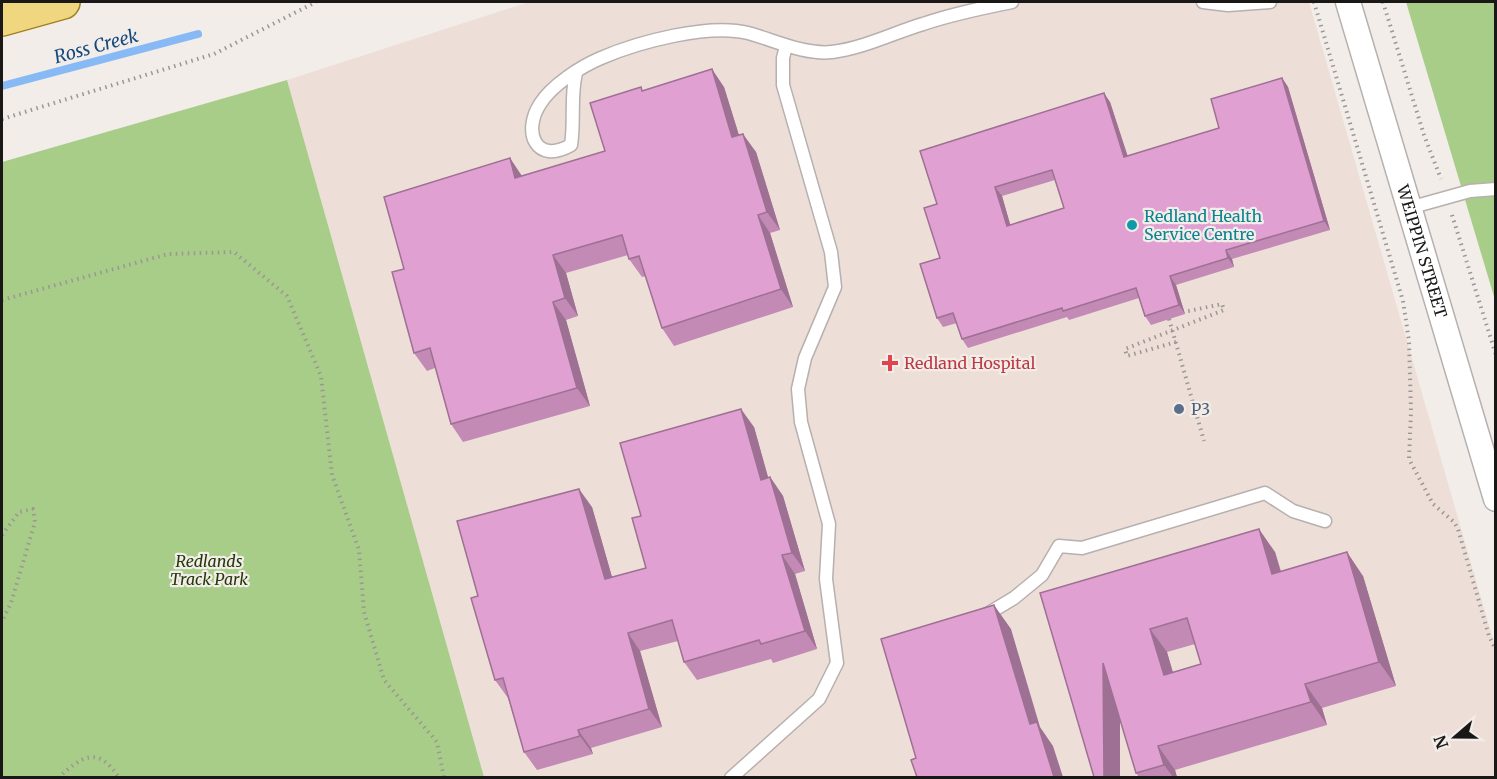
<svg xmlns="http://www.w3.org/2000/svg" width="1497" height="779" viewBox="0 0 1497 779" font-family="Merriweather,serif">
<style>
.built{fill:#eddfd8}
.forest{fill:#a8cd89}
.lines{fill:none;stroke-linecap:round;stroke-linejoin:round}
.stream{stroke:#87baf5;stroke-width:8}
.service-casing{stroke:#b6b0ae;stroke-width:15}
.minor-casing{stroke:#b6b0ae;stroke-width:27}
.primary-casing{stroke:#9e8123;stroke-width:36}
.path{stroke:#9b9795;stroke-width:4;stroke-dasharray:1.5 4.5;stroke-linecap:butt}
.service{stroke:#fff;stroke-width:12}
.minor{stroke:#fff;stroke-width:24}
.primary{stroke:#efd67f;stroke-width:33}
.wall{fill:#c28ab5;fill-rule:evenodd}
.shaded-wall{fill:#9e7093}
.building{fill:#e1a0d2;stroke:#9e7093;stroke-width:1.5;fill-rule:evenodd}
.culture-dot{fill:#0f9aa8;stroke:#f3edea;stroke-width:2}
.health-dot{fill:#e0444e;stroke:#f3edea;stroke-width:2}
.service-dot{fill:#5c6f8a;stroke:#f3edea;stroke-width:2}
.labels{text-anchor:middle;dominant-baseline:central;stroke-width:4.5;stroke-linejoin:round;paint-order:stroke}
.culture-label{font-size:16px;fill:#0d838f;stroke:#f3edea;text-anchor:start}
.street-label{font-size:16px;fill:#1a1817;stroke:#f3edea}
.health-label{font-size:16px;fill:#be3a42;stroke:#f3edea;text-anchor:start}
.service-label{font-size:16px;fill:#4e5e75;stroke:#f3edea;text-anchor:start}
.park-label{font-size:16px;font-style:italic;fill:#223908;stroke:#f3edea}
.water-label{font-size:18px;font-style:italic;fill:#14497d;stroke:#f3edea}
</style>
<rect width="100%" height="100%" fill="#f3edea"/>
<path class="built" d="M 529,2 L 1309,2 L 1495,646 L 1495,777 L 484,777 L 287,80 Z"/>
<g class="forest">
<path d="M 1406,2 L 1495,2 L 1495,300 Z"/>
<path d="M 287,80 L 484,777 L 2,777 L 2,162 Z"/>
</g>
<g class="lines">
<path class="stream" d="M 2,86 L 198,34"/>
<defs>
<g id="service">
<path d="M 1203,2 L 1228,5 L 1270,2"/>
<path d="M 576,73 C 570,98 575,120 571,145 C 536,165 522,132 540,104 C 552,85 580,67 601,58 C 638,42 709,23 748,33 C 774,40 804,55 832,52 C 864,48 893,33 923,24 C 952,14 982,8 1012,2"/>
<path d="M 1409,208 L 1470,191 L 1496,189"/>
<path d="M 984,616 L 1014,598 L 1042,575 L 1059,546 L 1082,548 L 1265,493 L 1293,511 L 1325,521"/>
<path d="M 731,778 L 819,699 L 837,663 L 826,579 L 829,524 L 801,422 L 798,389 L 805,358 L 835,287 L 831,252 L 783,85 L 783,58 L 786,46"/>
</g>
<g id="minor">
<path id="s1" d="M 1348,2 L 1496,499"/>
</g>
<path id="primary" d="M 2,19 L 63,2"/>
</defs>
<use href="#service" class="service-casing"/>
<use href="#minor" class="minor-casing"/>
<use href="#primary" class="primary-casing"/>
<g class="path">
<path d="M 1314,2 L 1403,301 L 1409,341 L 1411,412 L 1409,459 L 1433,504 L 1454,522 L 1458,529 L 1489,636 L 1496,650"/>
<path d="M 1383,2 L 1424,135 L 1441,179"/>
<path d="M 2,119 L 214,54 L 316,2"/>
<path d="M 1452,215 L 1496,355"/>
<path d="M 2,300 L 168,254 L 234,252 L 287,296 L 321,376 L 332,475 L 359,550 L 364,612 L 384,680 L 437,742 L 444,778"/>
<path d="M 1169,319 L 1204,441"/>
<path d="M 1176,342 L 1127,356 L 1125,349 L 1224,310 L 1222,304 L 1184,312"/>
<path d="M 2,535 L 19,512 L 33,509 L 35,522 L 11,603 L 2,621"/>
<path d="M 58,778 C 82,756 98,745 119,778"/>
</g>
<use href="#service" class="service"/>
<use href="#minor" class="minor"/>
<use href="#primary" class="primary"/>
</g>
<g class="wall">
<path d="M 1282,78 L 1288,87 L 1330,230 L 1232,259 L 1234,267 L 1176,285 L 1185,314 L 1151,325 L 1145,316 L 1139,298 L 1069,320 L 1067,317 L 968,348 L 962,339 L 957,323 L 943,327 L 937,318 L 940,258 L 937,204 L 1110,102 L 1127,156 L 1219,128 ZM 1055,180 L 1064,208 L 1010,225 L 1002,196 Z"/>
<path d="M 724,87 L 739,135 L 756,152 L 780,230 L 770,233 L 793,307 L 674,346 L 662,328 L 646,276 L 642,277 L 629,259 L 628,255 L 566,273 L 578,316 L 566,320 L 590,406 L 463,442 L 451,424 L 435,368 L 427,371 L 414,353 L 404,269 L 522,176 L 605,151 L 643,91 Z"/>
<path d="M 754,427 L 768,478 L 770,477 L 783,496 L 805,571 L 795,574 L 817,649 L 773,663 L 771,659 L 697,680 L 684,662 L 678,641 L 640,651 L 662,727 L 591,748 L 593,754 L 537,770 L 524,752 L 508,698 L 495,680 L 478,596 L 592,507 L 612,577 L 646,568 L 641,516 Z"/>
<path d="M 1275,552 L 1281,571 L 1363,576 L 1396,686 L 1322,708 L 1327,725 L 1175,770 L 1177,777 L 1139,777 L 1136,773 L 1120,718 L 1120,777 L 1094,777 L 1040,593 ZM 1195,644 L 1201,664 L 1173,672 L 1167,652 Z"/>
</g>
<g class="shaded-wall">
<path d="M 712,69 L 724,87 L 745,155 L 732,137 Z"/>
<path d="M 1282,78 L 1288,87 L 1330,230 L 1324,221 Z"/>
<path d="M 1104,93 L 1110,102 L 1131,166 L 1124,157 Z"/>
<path d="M 743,134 L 756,152 L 780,230 L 767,212 Z"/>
<path d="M 510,158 L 522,176 L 528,196 L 515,178 Z"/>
<path d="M 995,187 L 1002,196 L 1013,234 L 1007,226 Z"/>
<path d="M 758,215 L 770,233 L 793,307 L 781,289 Z"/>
<path d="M 1226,250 L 1232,259 L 1234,267 L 1228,258 Z"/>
<path d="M 553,255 L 566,273 L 578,316 L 565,298 Z"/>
<path d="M 1170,276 L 1176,285 L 1185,314 L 1179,305 Z"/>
<path d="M 553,302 L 566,320 L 590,406 L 577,388 Z"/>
<path d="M 741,409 L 754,427 L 774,498 L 761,480 Z"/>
<path d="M 770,477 L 783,496 L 805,571 L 792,553 Z"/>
<path d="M 579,489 L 592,507 L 618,598 L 605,579 Z"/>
<path d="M 1259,529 L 1275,552 L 1288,598 L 1272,574 Z"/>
<path d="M 1347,552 L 1363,576 L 1396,686 L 1379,662 Z"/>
<path d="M 782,555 L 795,574 L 817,649 L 805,631 Z"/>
<path d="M 994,605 L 1011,629 L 1040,727 L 1053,746 L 1063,777 L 1054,777 L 1030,724 Z"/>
<path d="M 1150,629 L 1167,652 L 1180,699 L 1164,675 Z"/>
<path d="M 628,633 L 640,651 L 662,727 L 649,709 Z"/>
<path d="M 1103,663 L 1120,686 L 1120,777 L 1104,777 Z"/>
<path d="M 1305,684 L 1322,708 L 1327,725 L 1311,702 Z"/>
<path d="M 578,730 L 591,748 L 593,754 L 580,736 Z"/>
<path d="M 1158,746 L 1175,770 L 1177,777 L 1173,777 L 1164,765 Z"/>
</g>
<g class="building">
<path d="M 712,69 L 732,137 L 743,134 L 767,212 L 758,215 L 781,289 L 662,328 L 639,256 L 629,259 L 622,235 L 553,255 L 565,298 L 553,302 L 577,388 L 451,424 L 430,348 L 414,353 L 392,272 L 404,269 L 384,197 L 510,158 L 515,178 L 605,151 L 590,103 L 641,87 L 642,91 Z"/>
<path d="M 1282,78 L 1324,221 L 1226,250 L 1228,258 L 1170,276 L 1179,305 L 1145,316 L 1136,288 L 1063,311 L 1062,308 L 962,339 L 953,313 L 937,318 L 920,264 L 940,258 L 924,208 L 937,204 L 920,151 L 1104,93 L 1124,157 L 1219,128 L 1211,99 ZM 1052,170 L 1064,208 L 1007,226 L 995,187 Z"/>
<path d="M 741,409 L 761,480 L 770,477 L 792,553 L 782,555 L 805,631 L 761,644 L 759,640 L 684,662 L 672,620 L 628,633 L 649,709 L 578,730 L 580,736 L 524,752 L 503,678 L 495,680 L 471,598 L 478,596 L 457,521 L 579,489 L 605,579 L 646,568 L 632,518 L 641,516 L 620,443 Z"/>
<path d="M 1259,529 L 1272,574 L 1347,552 L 1379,662 L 1305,684 L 1311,702 L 1158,746 L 1164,765 L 1136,773 L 1103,663 L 1104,777 L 1094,777 L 1040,593 ZM 1187,618 L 1201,664 L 1164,675 L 1150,629 Z"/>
<path d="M 994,605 L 1030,724 L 1037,722 L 1054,777 L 917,777 L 911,760 L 916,758 L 881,639 Z"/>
</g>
<circle class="culture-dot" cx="1132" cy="225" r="6"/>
<path class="health-dot" d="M887 354h6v6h6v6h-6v6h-6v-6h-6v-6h6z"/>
<circle class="service-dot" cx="1179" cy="409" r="6"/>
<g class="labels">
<g class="culture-label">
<text x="1144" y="216">Redland Health<tspan x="1144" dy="18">Service Centre</tspan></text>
</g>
<g class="street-label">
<text stroke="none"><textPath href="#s1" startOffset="260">WEIPPIN STREET</textPath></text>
</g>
<g class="health-label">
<text x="904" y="363">Redland Hospital</text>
</g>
<g class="service-label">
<text x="1191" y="409">P3</text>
</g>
<g class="park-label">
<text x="209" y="561">Redlands<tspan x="209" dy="18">Track Park</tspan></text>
</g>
<g class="water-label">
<text transform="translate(96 46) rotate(-15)">Ross Creek</text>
</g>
</g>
<rect width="1497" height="779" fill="none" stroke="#1a1817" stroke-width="6"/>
<g transform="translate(1455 737) rotate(250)" stroke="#f3edea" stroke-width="4.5" paint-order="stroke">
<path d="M0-4.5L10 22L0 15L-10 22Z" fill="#1a1817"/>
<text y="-9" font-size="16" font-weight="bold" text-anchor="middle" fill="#1a1817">N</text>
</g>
</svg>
